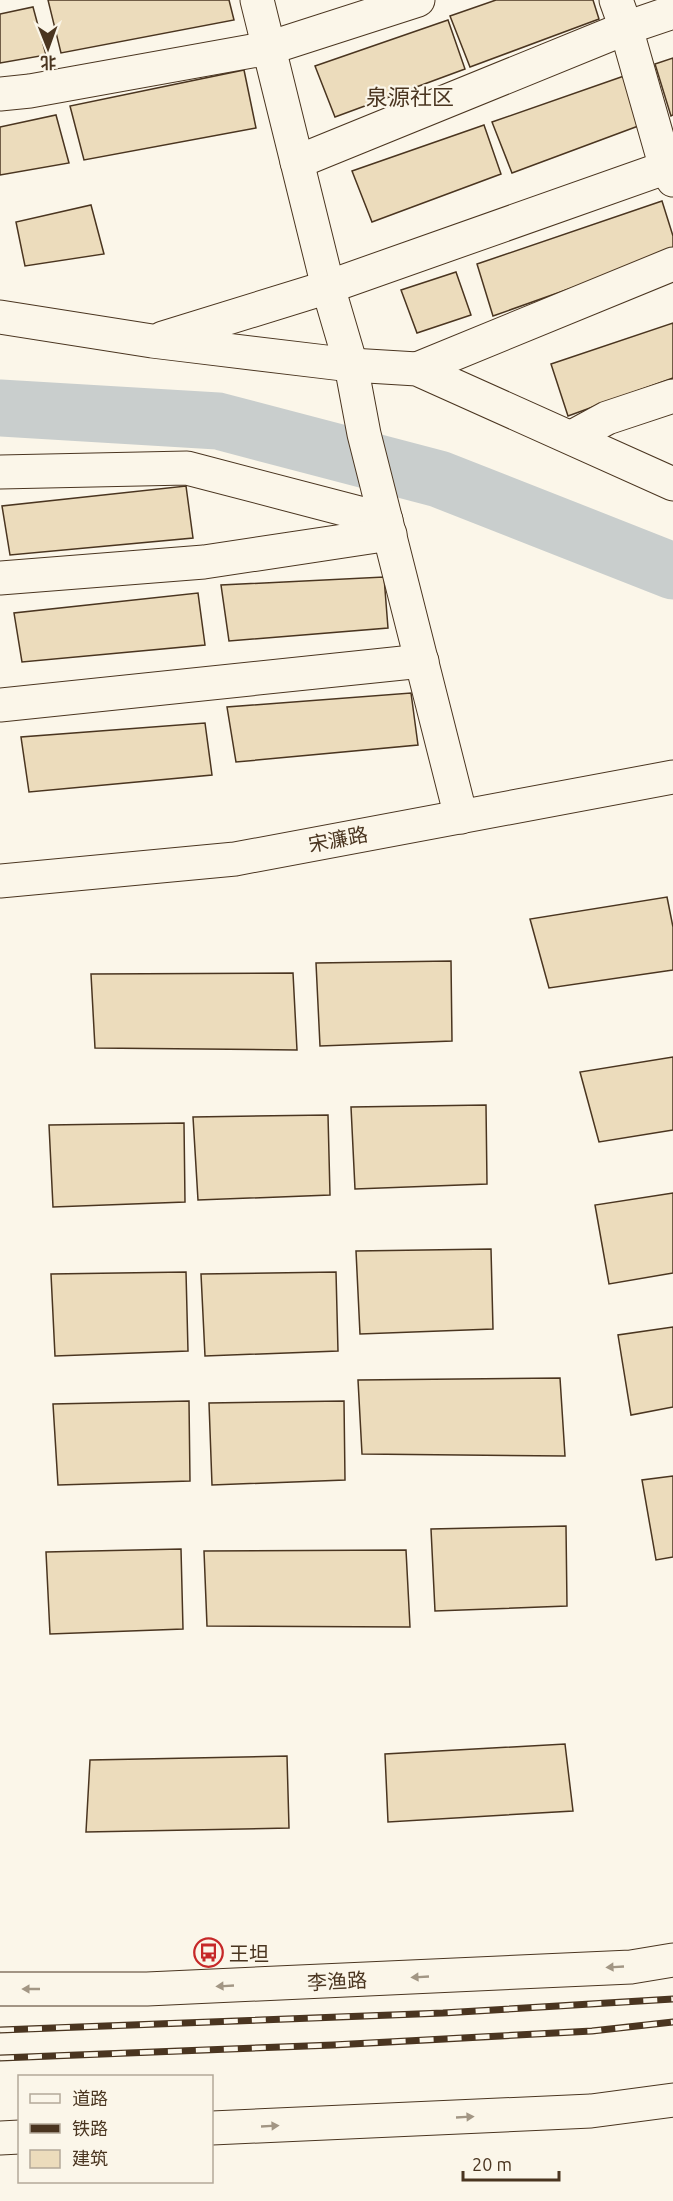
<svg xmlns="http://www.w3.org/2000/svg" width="673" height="2201" viewBox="0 0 673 2201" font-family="Ubuntu,'Noto Sans SC',sans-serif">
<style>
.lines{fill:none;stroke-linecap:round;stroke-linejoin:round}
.river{stroke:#c9cecd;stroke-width:57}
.building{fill:#ecdcbc;stroke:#4a3520;stroke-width:1.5}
.minor-casing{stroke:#4a3520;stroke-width:35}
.major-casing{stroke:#4a3520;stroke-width:35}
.minor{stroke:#fbf6e9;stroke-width:33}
.major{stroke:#fbf6e9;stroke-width:33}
.rail-casing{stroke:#4a3520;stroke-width:7}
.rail{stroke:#fbf6e9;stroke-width:4.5;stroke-dasharray:14;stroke-linecap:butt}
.oneway{fill:#a29684}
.labels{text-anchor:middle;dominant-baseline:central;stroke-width:4.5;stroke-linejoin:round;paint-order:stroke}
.street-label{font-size:20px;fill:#4a3520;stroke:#fbf6e9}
.poi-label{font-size:20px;fill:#4a3520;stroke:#fbf6e9;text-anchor:start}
.quarter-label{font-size:22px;fill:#4a3520;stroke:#fbf6e9}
</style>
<rect width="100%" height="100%" fill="#fbf6e9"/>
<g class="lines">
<path class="river" d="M 0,408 L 218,421 L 439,479 L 673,571"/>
</g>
<g class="building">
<path d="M 48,0 L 229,0 L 234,20 L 61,53 Z"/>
<path d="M 496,0 L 593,0 L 599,19 L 470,67 L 450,16 Z"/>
<path d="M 33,7 L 46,55 L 0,63 L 0,14 Z"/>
<path d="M 448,20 L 465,69 L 335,117 L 315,66 Z"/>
<path d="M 673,58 L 673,115 L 671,116 L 655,64 Z"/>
<path d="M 244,70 L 256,128 L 84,160 L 70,106 Z"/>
<path d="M 624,76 L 641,125 L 512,173 L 492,122 Z"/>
<path d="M 56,115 L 69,163 L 0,175 L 0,127 Z"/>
<path d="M 484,125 L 501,174 L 372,222 L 352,171 Z"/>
<path d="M 662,201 L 673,236 L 673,252 L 493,316 L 477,264 Z"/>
<path d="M 91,205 L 104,254 L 25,266 L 16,222 Z"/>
<path d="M 456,272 L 471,315 L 417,333 L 401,290 Z"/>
<path d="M 673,323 L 673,378 L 568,416 L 551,364 Z"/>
<path d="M 186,486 L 193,538 L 10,555 L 2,506 Z"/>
<path d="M 384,577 L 388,628 L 229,641 L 221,585 Z"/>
<path d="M 198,593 L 205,645 L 22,662 L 14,613 Z"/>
<path d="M 411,693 L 418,745 L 236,762 L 227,707 Z"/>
<path d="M 205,723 L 212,775 L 29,792 L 21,737 Z"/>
<path d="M 667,897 L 673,927 L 673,970 L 549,988 L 530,919 Z"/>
<path d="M 451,961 L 452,1041 L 320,1046 L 316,963 Z"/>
<path d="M 293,973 L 297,1050 L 95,1048 L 91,974 Z"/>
<path d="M 673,1057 L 673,1130 L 599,1142 L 580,1072 Z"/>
<path d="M 486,1105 L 487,1184 L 355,1189 L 351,1107 Z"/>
<path d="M 328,1115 L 330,1195 L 198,1200 L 193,1117 Z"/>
<path d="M 184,1123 L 185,1202 L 53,1207 L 49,1125 Z"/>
<path d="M 673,1193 L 673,1273 L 609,1284 L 595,1205 Z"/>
<path d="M 491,1249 L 493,1329 L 360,1334 L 356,1251 Z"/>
<path d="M 186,1272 L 188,1351 L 55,1356 L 51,1274 Z"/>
<path d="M 336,1272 L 338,1351 L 205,1356 L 201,1274 Z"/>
<path d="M 673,1327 L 673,1407 L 631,1415 L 618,1335 Z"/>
<path d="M 560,1378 L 565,1456 L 362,1454 L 358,1380 Z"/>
<path d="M 189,1401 L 190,1481 L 58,1485 L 53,1404 Z"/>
<path d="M 344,1401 L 345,1480 L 212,1485 L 209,1403 Z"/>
<path d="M 673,1476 L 673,1557 L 656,1560 L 642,1480 Z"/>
<path d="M 566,1526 L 567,1606 L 435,1611 L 431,1529 Z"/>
<path d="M 181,1549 L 183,1629 L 50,1634 L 46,1552 Z"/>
<path d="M 406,1550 L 410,1627 L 207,1626 L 204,1551 Z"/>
<path d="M 565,1744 L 573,1811 L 388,1822 L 385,1754 Z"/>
<path d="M 287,1756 L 289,1828 L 86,1832 L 90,1760 Z"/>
</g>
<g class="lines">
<defs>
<g id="minor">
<path d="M 257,0 L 328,287 L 351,365 L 364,434 L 461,817"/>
<path d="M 616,0 L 626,28 L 666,168 L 673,180"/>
<path d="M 0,94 L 30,91 L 269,48 L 418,0"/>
<path d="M 297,162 L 626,28 L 673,12"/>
<path d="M 0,317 L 152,341 L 351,365 L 417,369 L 673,484"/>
<path d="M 163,338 L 328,287 L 673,165"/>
<path d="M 417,369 L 673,264"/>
<path d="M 572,437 L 607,418 L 673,396"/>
<path d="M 0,472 L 187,468 L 386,520"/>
<path d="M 0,578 L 204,562 L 390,534"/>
<path d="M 0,705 L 422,661"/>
<path d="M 0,881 L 235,859 L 673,777"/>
</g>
<g id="major">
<path d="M 0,1989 L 147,1989 L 631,1967 L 673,1960"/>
<path d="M 212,2128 L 591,2111 L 673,2100"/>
<path d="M 0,2138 L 20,2137"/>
</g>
</defs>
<use href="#minor" class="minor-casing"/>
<use href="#major" class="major-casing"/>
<use href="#minor" class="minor"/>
<use href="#major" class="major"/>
<defs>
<g id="rail">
<path d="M 0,2030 L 443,2013 L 673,1999"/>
<path d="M 0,2058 L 333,2045 L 592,2031 L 673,2022"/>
</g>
</defs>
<use href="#rail" class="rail-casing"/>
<use href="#rail" class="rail"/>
</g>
<defs><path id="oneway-solid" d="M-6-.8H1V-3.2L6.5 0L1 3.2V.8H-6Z" transform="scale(1.5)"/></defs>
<g class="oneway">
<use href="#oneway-solid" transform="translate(615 1967) rotate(177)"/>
<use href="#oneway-solid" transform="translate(420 1977) rotate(177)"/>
<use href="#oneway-solid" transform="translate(225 1986) rotate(177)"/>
<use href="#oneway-solid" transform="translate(31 1989) rotate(-180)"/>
<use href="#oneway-solid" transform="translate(465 2117) rotate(-3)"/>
<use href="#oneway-solid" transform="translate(270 2126) rotate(-3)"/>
</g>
<defs>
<symbol id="bus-ring" viewBox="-11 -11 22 22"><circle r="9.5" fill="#fbf6e9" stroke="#c62828" stroke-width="1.5"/><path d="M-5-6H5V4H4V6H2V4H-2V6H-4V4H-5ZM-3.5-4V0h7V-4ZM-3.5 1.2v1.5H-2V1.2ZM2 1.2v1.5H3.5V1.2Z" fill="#c62828"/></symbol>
</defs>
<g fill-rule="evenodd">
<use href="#bus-ring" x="192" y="1936" width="33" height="33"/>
</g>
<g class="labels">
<g class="street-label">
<text transform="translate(338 839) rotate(-11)">宋濂路</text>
<text transform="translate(337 1981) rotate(-3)">李渔路</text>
</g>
<g class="poi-label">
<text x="229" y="1953">王坦</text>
</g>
<g class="quarter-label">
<text x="410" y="96">泉源社区</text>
</g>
</g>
<rect x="18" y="2075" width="195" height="108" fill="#fbf6e9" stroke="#b4a999" stroke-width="1.5"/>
<rect x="30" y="2094" width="30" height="9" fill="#fbf6e9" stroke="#b4a999" stroke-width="1.5"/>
<text x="72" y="2105" font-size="18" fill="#4a3520">道路</text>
<rect x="30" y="2124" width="30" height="9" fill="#4a3520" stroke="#b4a999" stroke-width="1.5"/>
<text x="72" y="2135" font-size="18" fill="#4a3520">铁路</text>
<rect x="30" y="2150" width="30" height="18" fill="#ecdcbc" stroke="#b4a999" stroke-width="1.5"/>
<text x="72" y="2165" font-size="18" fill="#4a3520">建筑</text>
<g transform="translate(48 48) rotate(179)" stroke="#fbf6e9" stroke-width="4.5" paint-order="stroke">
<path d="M0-4.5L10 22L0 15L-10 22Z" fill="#4a3520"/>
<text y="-9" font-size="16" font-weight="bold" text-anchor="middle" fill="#4a3520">北</text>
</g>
<path d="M463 2171v9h96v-9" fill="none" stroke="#4a3520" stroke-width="3"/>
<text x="472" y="2171" font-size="18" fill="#4a3520" stroke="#fbf6e9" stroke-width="4.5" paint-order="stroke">20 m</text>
</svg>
